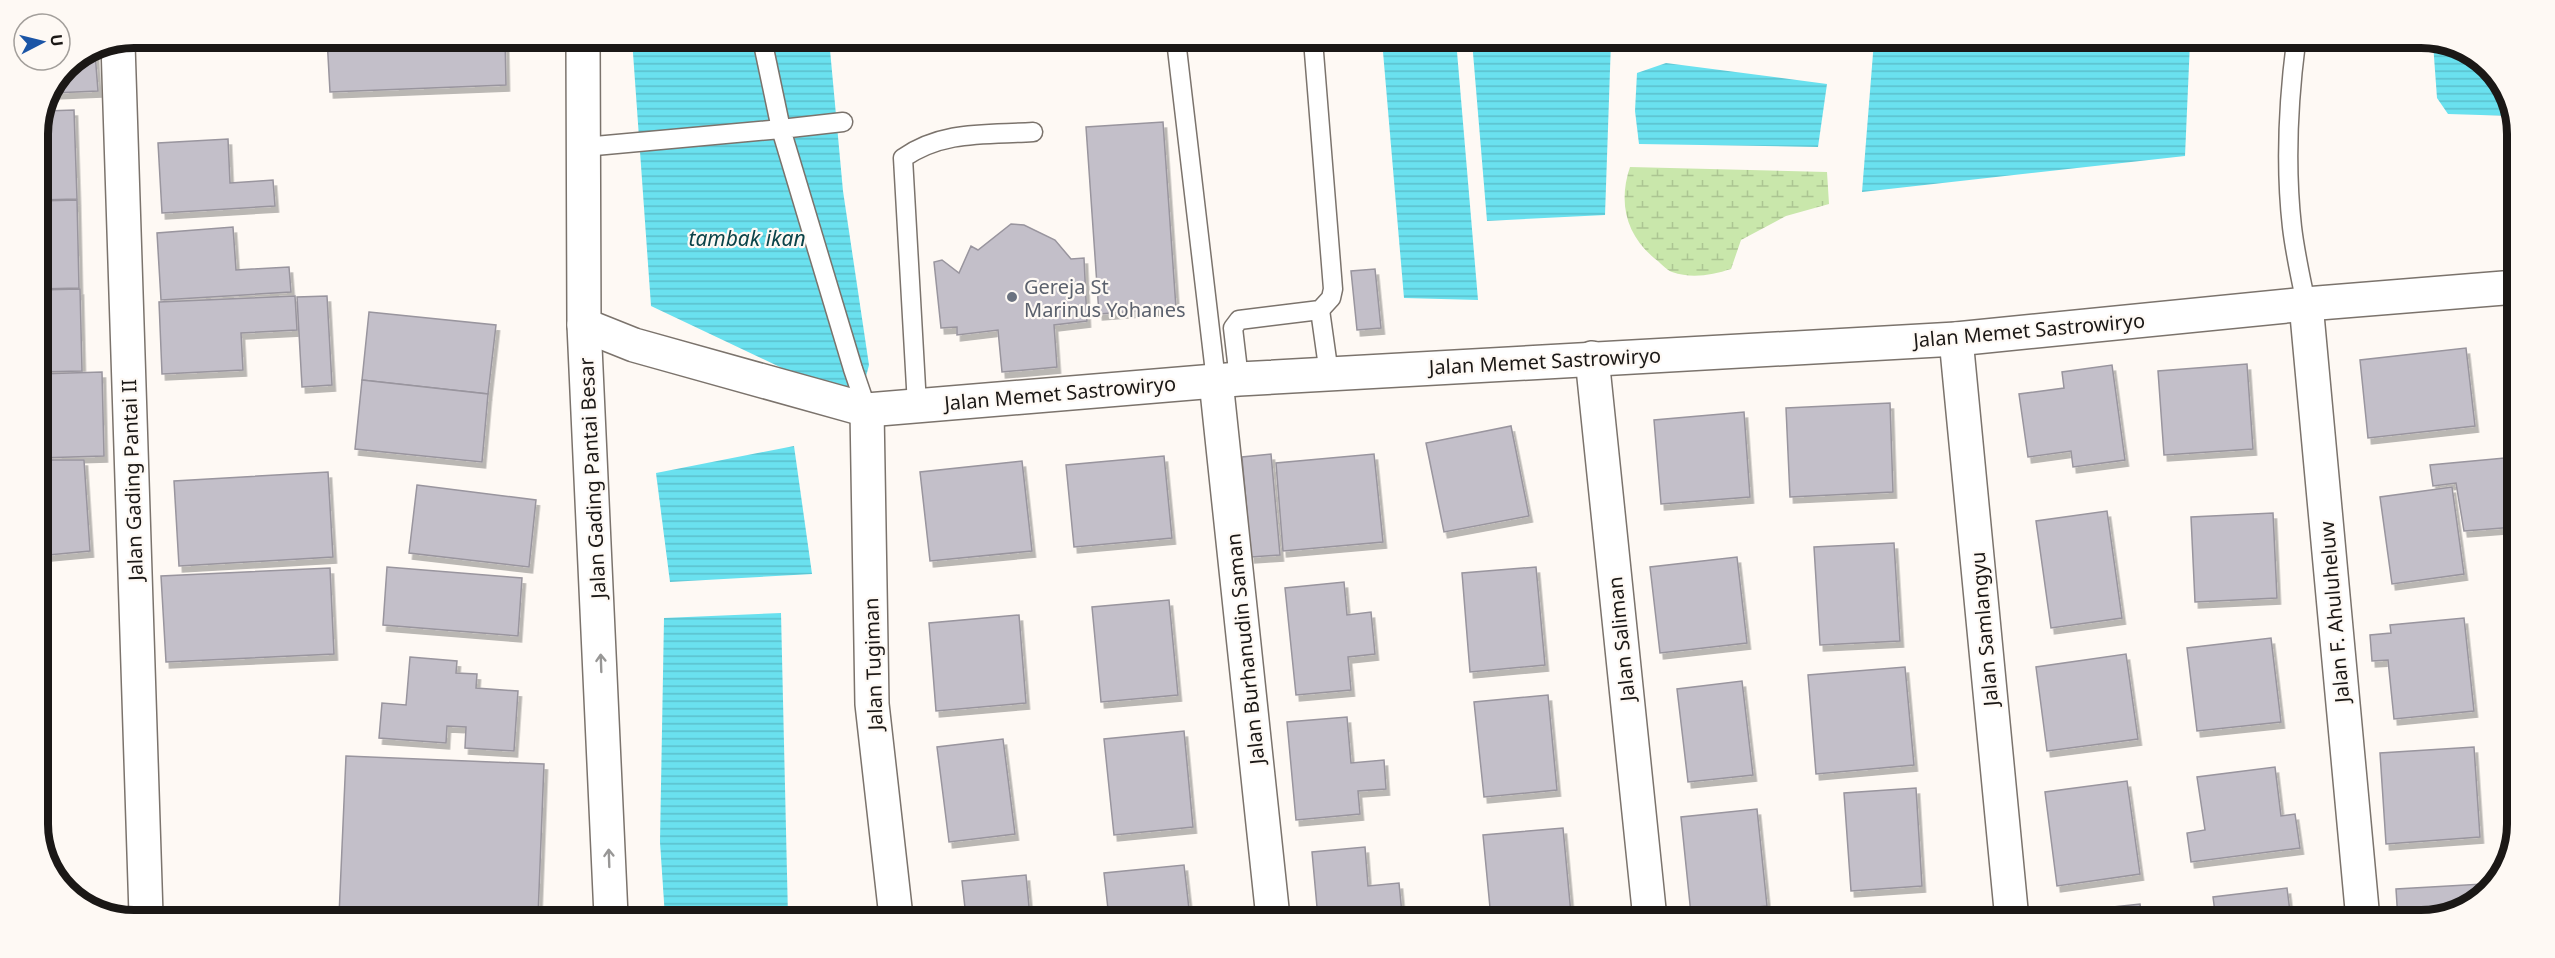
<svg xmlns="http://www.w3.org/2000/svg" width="2555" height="958" viewBox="0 0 2555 958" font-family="'Noto Sans',sans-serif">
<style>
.wetland{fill:url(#wetland-marsh)}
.water{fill:url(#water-rules)}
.building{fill:#c3bfc9;stroke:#99959e;stroke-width:1.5;filter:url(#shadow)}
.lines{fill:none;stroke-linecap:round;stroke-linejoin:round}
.lane-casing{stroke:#7b736c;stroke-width:21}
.street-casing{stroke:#7b736c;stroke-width:36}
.lane{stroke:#fff;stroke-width:18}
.street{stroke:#fff;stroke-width:33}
.oneway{stroke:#989796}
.worship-dot{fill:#6b7280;stroke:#fef9f4;stroke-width:2}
.labels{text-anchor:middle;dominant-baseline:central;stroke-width:4.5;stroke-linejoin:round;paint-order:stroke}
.worship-label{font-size:20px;fill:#5b616d;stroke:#fef9f4;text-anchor:start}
.street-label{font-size:20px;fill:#1b1816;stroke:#fef9f4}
.water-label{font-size:21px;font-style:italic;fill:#0a4349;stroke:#fef9f4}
.rim{fill:none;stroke:#1b1816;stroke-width:8}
</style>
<defs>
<pattern id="wetland-marsh" width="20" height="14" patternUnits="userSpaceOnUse" patternTransform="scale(1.5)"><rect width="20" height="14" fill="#c9e7ab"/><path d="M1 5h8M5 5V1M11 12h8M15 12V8" fill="none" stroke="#acc592"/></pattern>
<pattern id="water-rules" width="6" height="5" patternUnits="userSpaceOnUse" patternTransform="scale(1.5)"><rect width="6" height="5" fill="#6ae1ef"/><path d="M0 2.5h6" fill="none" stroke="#5bc0cc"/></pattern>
<filter id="shadow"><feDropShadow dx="3.5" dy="6" stdDeviation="0" flood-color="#0004"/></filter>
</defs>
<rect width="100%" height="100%" fill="#fef9f4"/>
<path class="wetland" d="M 1630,167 L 1827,172 L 1829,204 L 1786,216 L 1741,240 L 1731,269 C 1712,275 1692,279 1672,272 C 1666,270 1660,262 1654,258 C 1626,234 1618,203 1630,167 Z"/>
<g class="water">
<path d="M 632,39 L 829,39 L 843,191 L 869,365 L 863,388 L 820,386 L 651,306 Z"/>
<path d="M 1382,40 L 1456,40 L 1478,300 L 1404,298 Z"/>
<path d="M 1472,41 L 1611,41 L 1605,215 L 1487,221 Z"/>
<path d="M 1874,41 L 2190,42 L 2185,156 L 1862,192 Z"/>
<path d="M 2433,43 L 2452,43 L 2498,76 L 2513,116 L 2448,114 L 2437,98 Z"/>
<path d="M 1666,63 L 1827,84 L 1818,147 L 1639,144 L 1635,111 L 1637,73 Z"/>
<path d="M 794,446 L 812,574 L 670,582 L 656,473 Z"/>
<path d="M 781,613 L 788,917 L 665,917 L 660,842 L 664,618 Z"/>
</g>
<g class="building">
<path d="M 327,38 L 505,38 L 506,85 L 330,92 Z"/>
<path d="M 95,53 L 98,91 L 53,93 L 66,66 Z"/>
<path d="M 74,110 L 77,199 L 38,200 L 38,128 L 46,111 Z"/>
<path d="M 1163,122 L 1176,308 L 1099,314 L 1086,127 Z"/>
<path d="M 228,139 L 230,183 L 273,180 L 275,206 L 162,213 L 158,143 Z"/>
<path d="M 77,200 L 79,288 L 38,289 L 38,201 Z"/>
<path d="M 1011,224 L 1024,225 L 1055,240 L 1071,259 L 1084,258 L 1087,321 L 1054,325 L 1057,367 L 1002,372 L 998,330 L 957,335 L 957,327 L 941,328 L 934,262 L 942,260 L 959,273 L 971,246 L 978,250 Z"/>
<path d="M 233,227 L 236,270 L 289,267 L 291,292 L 161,300 L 157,233 Z"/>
<path d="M 1375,269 L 1381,328 L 1357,330 L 1351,271 Z"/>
<path d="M 80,289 L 82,371 L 38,372 L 38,290 Z"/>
<path d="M 295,296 L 297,330 L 241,333 L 243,370 L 162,374 L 159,302 Z"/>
<path d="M 327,296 L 332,385 L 302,387 L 297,297 Z"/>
<path d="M 369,312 L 496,325 L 488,394 L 362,380 Z"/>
<path d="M 2516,331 L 2515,393 L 2509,332 Z"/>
<path d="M 2466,348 L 2475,426 L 2368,438 L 2360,360 Z"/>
<path d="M 2247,364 L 2253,449 L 2164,455 L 2158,371 Z"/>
<path d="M 2112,365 L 2125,460 L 2073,467 L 2071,451 L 2028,457 L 2019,394 L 2064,388 L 2062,372 Z"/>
<path d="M 102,372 L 104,456 L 38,458 L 38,374 Z"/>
<path d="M 362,380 L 488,394 L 482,462 L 355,449 Z"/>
<path d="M 1890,403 L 1893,492 L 1790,497 L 1786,408 Z"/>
<path d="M 1744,412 L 1750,497 L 1661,504 L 1654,420 Z"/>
<path d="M 1511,426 L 1529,516 L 1444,532 L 1426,443 Z"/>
<path d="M 1271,454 L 1280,555 L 1251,557 L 1242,457 Z"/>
<path d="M 1374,454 L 1383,542 L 1283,551 L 1276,463 Z"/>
<path d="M 1164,456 L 1172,538 L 1074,547 L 1066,465 Z"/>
<path d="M 2515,457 L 2515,527 L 2464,531 L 2456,483 L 2433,486 L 2430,465 Z"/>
<path d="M 38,460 L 84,460 L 90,551 L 38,556 Z"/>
<path d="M 1022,461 L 1032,551 L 930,561 L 920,472 Z"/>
<path d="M 328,472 L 333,557 L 179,566 L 174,481 Z"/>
<path d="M 417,485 L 536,500 L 529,567 L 409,553 Z"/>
<path d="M 2452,487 L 2464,574 L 2392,584 L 2380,497 Z"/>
<path d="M 2107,511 L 2122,618 L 2051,628 L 2036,521 Z"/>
<path d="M 2273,513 L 2277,598 L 2195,602 L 2191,517 Z"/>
<path d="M 1894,543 L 1900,641 L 1820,645 L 1814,547 Z"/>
<path d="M 1737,557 L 1747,643 L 1660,653 L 1650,567 Z"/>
<path d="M 387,567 L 522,578 L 518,636 L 383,625 Z"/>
<path d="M 1536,567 L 1545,665 L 1470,672 L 1462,573 Z"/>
<path d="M 330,568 L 334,654 L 166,662 L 161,576 Z"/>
<path d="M 1344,582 L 1347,615 L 1371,612 L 1375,654 L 1348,657 L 1351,690 L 1296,695 L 1285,588 Z"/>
<path d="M 1169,600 L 1178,695 L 1101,702 L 1092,607 Z"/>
<path d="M 1019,615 L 1026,703 L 936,711 L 929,623 Z"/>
<path d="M 2464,618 L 2474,711 L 2394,719 L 2388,660 L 2372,661 L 2370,635 L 2391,633 L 2390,625 Z"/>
<path d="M 2271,638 L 2281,722 L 2197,731 L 2187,648 Z"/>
<path d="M 2126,654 L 2138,739 L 2047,751 L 2036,667 Z"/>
<path d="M 410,657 L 457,661 L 456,673 L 477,674 L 476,688 L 518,691 L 514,751 L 465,748 L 466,727 L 447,726 L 446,743 L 379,738 L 382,703 L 406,705 Z"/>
<path d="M 1905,667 L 1914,765 L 1816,774 L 1808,675 Z"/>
<path d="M 1742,681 L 1753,775 L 1688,782 L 1677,689 Z"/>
<path d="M 1548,695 L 1557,790 L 1484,797 L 1474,702 Z"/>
<path d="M 1347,717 L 1351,763 L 1384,760 L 1386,789 L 1358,791 L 1360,814 L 1296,820 L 1287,722 Z"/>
<path d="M 1184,731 L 1193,827 L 1114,835 L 1104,739 Z"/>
<path d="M 1003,739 L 1015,834 L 949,842 L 937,747 Z"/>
<path d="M 2474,747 L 2480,837 L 2386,844 L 2380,753 Z"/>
<path d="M 346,756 L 544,764 L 538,916 L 339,916 Z"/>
<path d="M 2275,767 L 2281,816 L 2295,814 L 2300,848 L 2191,862 L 2187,833 L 2205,830 L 2197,777 Z"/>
<path d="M 2127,781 L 2140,874 L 2057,886 L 2045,792 Z"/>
<path d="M 1916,788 L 1922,886 L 1851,891 L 1844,793 Z"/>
<path d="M 1757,809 L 1767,906 L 1691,914 L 1681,817 Z"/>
<path d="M 1563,828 L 1571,914 L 1491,918 L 1483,835 Z"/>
<path d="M 1365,847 L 1368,886 L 1399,883 L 1402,914 L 1372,918 L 1318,918 L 1312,852 Z"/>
<path d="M 1184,865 L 1190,918 L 1109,918 L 1104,873 Z"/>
<path d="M 1026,875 L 1030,917 L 966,917 L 962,881 Z"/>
<path d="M 2483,884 L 2483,895 L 2479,901 L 2421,920 L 2398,920 L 2396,889 Z"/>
<path d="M 2287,888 L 2291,920 L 2216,920 L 2213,897 Z"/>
<path d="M 2140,904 L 2142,920 L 2048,920 L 2048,914 Z"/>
</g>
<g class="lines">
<defs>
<g id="lane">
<path d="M 1176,40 L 1216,381"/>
<path d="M 2296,42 C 2288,104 2285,165 2292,227 C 2295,253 2301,279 2306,304"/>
<path d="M 843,122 L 781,129 L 853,369 L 867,410"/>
<path d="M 584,147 L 781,129 L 762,39"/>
<path d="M 1320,310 L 1329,374"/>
<path d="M 1239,379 L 1233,328 L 1239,320 L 1320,310 L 1331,298 L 1333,289 L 1313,40"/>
<path d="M 917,405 L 903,158 C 943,130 987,135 1033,132"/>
</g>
<g id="street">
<path d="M 583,39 L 584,325 L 611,916"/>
<path d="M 118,44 L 146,915"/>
<path d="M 2306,304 L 2363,920"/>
<path d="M 584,325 L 634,345 L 867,410 L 1239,379 L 1956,339 L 2306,304 L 2516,287"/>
<path d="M 1956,339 L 2012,920"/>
<path d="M 1592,358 L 1650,919"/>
<path d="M 1216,381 L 1273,918"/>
<path d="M 867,410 L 872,704 L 896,917"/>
</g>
</defs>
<use href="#lane" class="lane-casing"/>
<use href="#street" class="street-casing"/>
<use href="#lane" class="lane"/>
<use href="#street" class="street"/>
</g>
<defs><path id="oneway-shaft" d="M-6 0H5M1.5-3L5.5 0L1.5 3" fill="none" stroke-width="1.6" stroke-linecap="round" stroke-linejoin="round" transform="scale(1.5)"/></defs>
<g class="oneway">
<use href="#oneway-shaft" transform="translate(601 663) rotate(-92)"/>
<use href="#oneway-shaft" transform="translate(609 858) rotate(-92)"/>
</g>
<circle class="worship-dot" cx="1012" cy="297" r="6"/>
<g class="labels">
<g class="worship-label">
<text x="1024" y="286">Gereja St<tspan x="1024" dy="23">Marinus Yohanes</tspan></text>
</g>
<g class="street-label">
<text transform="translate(2029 330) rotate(-5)">Jalan Memet Sastrowiryo</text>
<text transform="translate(1545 361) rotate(-3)">Jalan Memet Sastrowiryo</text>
<text transform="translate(1060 393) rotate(-5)">Jalan Memet Sastrowiryo</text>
<text transform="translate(592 478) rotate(-93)">Jalan Gading Pantai Besar</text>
<text transform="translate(132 480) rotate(-92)">Jalan Gading Pantai II</text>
<text transform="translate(2334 612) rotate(-95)">Jalan F. Ahuluheluw</text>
<text transform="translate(1984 629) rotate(-95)">Jalan Samlangyu</text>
<text transform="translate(1621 639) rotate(-96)">Jalan Saliman</text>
<text transform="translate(1245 649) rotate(-96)">Jalan Burhanudin Saman</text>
<text transform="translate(873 664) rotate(-92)">Jalan Tugiman</text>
</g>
<g class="water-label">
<text x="747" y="238">tambak ikan</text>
</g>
</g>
<path d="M0 0H2555V958H0ZM134 48H2421A86 86 0 0 1 2507 134V824A86 86 0 0 1 2421 910H134A86 86 0 0 1 48 824V134A86 86 0 0 1 134 48Z" fill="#fef9f4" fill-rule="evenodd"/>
<path class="rim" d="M134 48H2421A86 86 0 0 1 2507 134V824A86 86 0 0 1 2421 910H134A86 86 0 0 1 48 824V134A86 86 0 0 1 134 48Z"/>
<g transform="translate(42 42) rotate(83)"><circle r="28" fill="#fef9f4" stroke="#a39f9b" stroke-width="1.5"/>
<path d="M0-4.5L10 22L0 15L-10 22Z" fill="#1b55a6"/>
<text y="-9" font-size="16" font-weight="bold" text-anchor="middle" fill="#1b1816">U</text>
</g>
</svg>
